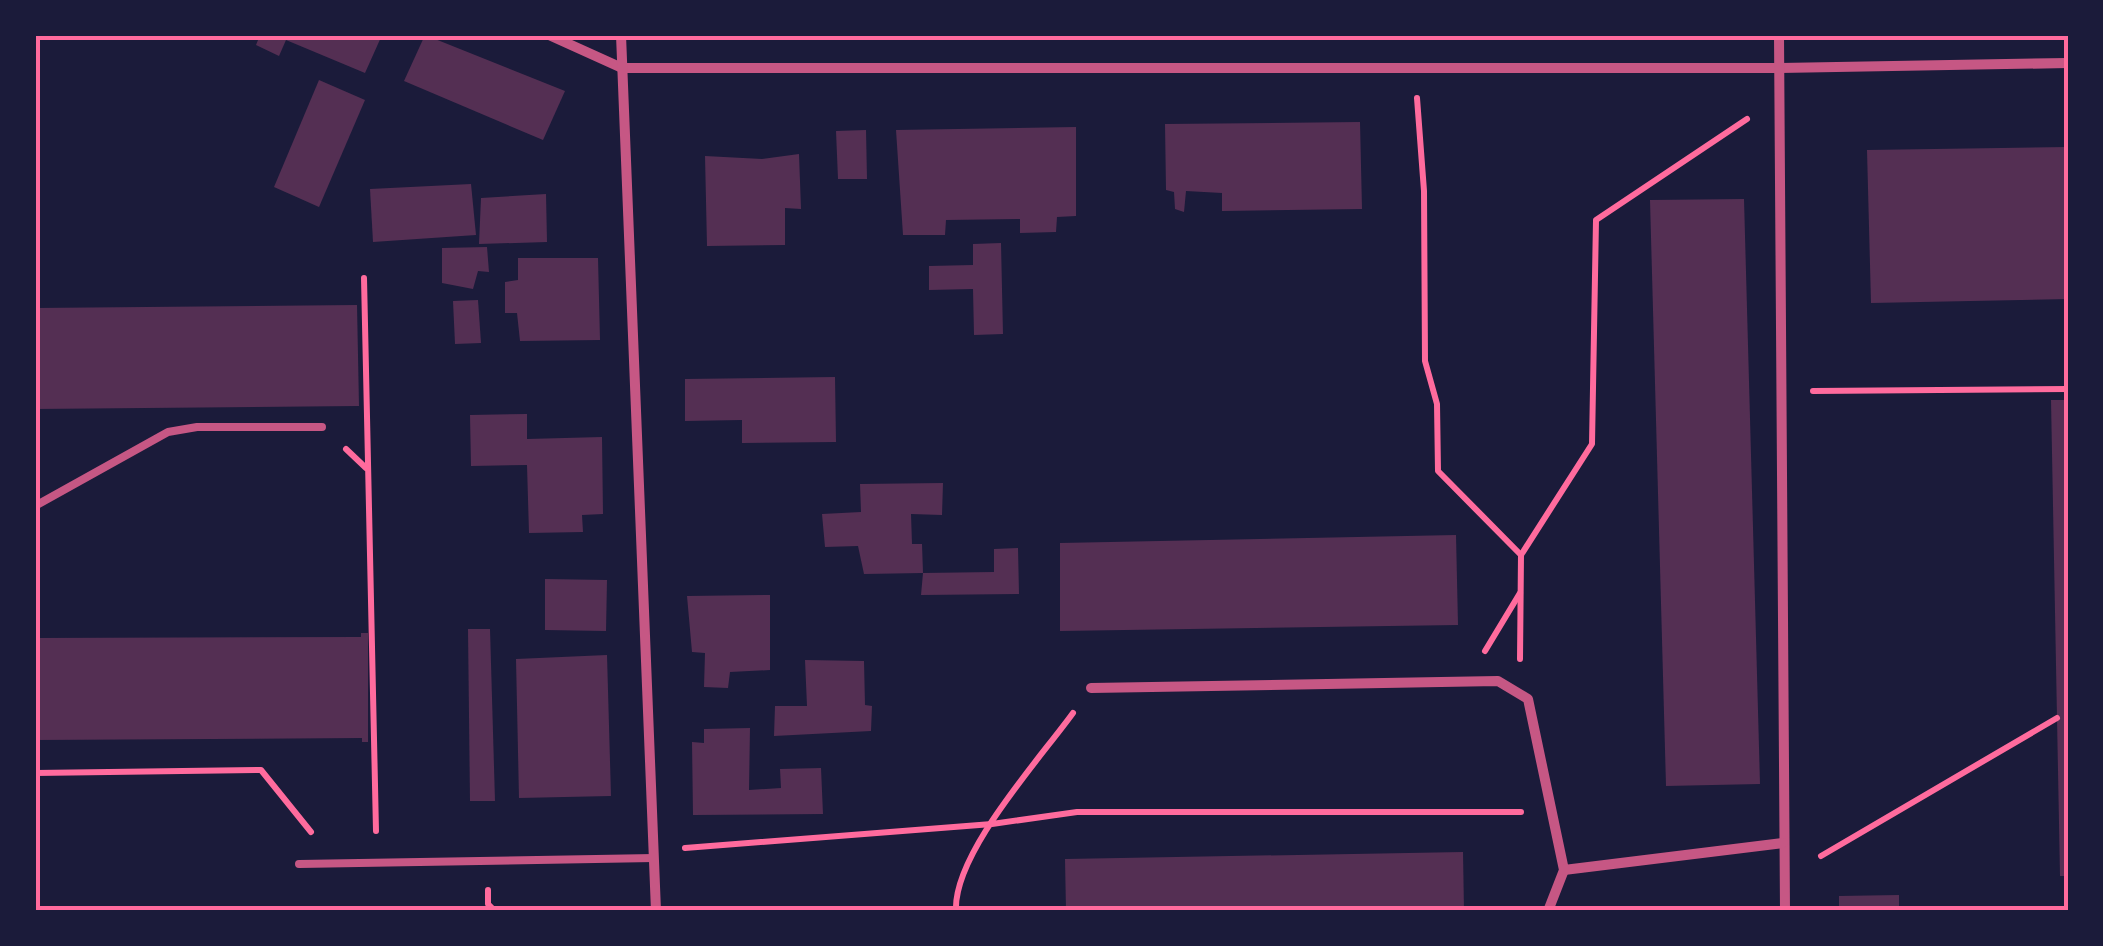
<svg xmlns="http://www.w3.org/2000/svg" width="2103" height="946" viewBox="0 0 2103 946" font-family="Manrope,sans-serif">
<style>
.building{fill:#542f53}
.lines{fill:none;stroke-linecap:round;stroke-linejoin:round}
.path{stroke:#ff6b9d;stroke-width:6}
.service{stroke:#c65784;stroke-width:8}
.minor{stroke:#c65784;stroke-width:10}
.neatline{fill:none;stroke:#ff6b9d;stroke-width:4}
</style>
<rect width="100%" height="100%" fill="#1b1b3a"/>
<g class="building">
<path d="M 260,35 L 382,35 L 365,73 L 286,40 L 279,56 L 256,45 Z"/>
<path d="M 425,35 L 565,91 L 543,140 L 404,81 Z"/>
<path d="M 319,80 L 365,100 L 319,207 L 274,187 Z"/>
<path d="M 1360,122 L 1362,209 L 1222,211 L 1222,193 L 1186,191 L 1184,212 L 1175,209 L 1174,192 L 1166,190 L 1165,124 Z"/>
<path d="M 1076,127 L 1076,216 L 1057,217 L 1056,232 L 1020,233 L 1020,219 L 946,220 L 945,235 L 903,235 L 896,130 Z"/>
<path d="M 866,130 L 867,179 L 838,179 L 836,131 Z"/>
<path d="M 2068,147 L 2068,299 L 1871,303 L 1867,150 Z"/>
<path d="M 799,154 L 801,209 L 785,208 L 785,245 L 707,246 L 705,156 L 762,159 Z"/>
<path d="M 471,184 L 476,235 L 373,242 L 370,189 Z"/>
<path d="M 546,194 L 547,242 L 479,244 L 481,198 Z"/>
<path d="M 1744,199 L 1760,784 L 1666,786 L 1650,200 Z"/>
<path d="M 1001,243 L 1003,334 L 974,335 L 973,289 L 929,290 L 929,266 L 973,265 L 973,244 Z"/>
<path d="M 487,247 L 489,272 L 478,271 L 473,289 L 442,283 L 442,248 Z"/>
<path d="M 518,258 L 598,258 L 600,340 L 520,341 L 517,313 L 505,313 L 505,282 L 518,280 Z"/>
<path d="M 478,300 L 481,343 L 455,344 L 453,301 Z"/>
<path d="M 357,305 L 359,406 L 35,409 L 35,308 Z"/>
<path d="M 835,377 L 836,442 L 742,443 L 742,420 L 685,421 L 685,379 Z"/>
<path d="M 2051,400 L 2068,400 L 2068,876 L 2060,876 Z"/>
<path d="M 527,414 L 527,439 L 602,437 L 603,514 L 582,515 L 583,532 L 529,533 L 527,465 L 471,466 L 470,415 Z"/>
<path d="M 943,483 L 942,515 L 911,514 L 912,544 L 922,544 L 923,573 L 864,574 L 858,546 L 825,547 L 822,514 L 861,512 L 860,484 Z"/>
<path d="M 1456,535 L 1458,625 L 1060,631 L 1060,543 Z"/>
<path d="M 1018,548 L 1019,594 L 921,595 L 923,573 L 994,572 L 994,549 Z"/>
<path d="M 545,579 L 607,580 L 606,631 L 545,630 Z"/>
<path d="M 770,595 L 770,670 L 730,672 L 728,688 L 704,687 L 705,653 L 692,652 L 687,596 Z"/>
<path d="M 468,629 L 490,629 L 495,801 L 470,801 Z"/>
<path d="M 361,633 L 368,633 L 368,742 L 362,742 L 362,738 L 35,740 L 35,638 L 361,637 Z"/>
<path d="M 607,655 L 611,796 L 519,798 L 516,659 Z"/>
<path d="M 805,660 L 864,661 L 865,705 L 872,706 L 871,731 L 774,736 L 775,706 L 807,706 Z"/>
<path d="M 750,728 L 749,790 L 781,788 L 780,769 L 821,768 L 823,814 L 693,815 L 692,742 L 704,743 L 704,729 Z"/>
<path d="M 1463,852 L 1464,911 L 1066,911 L 1065,859 Z"/>
<path d="M 1899,895 L 1899,911 L 1839,911 L 1839,896 Z"/>
</g>
<g class="lines">
<g class="path">
<path d="M 1417,98 L 1424,191 L 1425,361 L 1437,404 L 1438,471 L 1521,555"/>
<path d="M 364,278 L 376,831"/>
<path d="M 1813,391 L 2068,389"/>
<path d="M 346,449 L 366,468"/>
<path d="M 1485,651 L 1520,593"/>
<path d="M 1520,659 L 1521,555 L 1592,444 L 1596,220 L 1747,119"/>
<path d="M 35,773 L 261,770 L 311,832"/>
<path d="M 685,848 L 992,824 L 1077,812 L 1521,812"/>
<path d="M 1821,856 L 2057,718"/>
<path d="M 488,890 L 488,904 L 495,911"/>
<path d="M 956,911 C 953,854 1039,760 1073,713"/>
</g>
<g class="service">
<path d="M 35,506 L 168,432 L 197,427 L 322,427"/>
<path d="M 299,864 L 654,858"/>
</g>
<g class="minor">
<path d="M 549,35 L 622,68 L 1780,68 L 2068,63"/>
<path d="M 621,35 L 656,911"/>
<path d="M 1779,35 L 1785,911"/>
<path d="M 1091,688 L 1498,681 L 1528,699 L 1564,870 L 1548,911"/>
<path d="M 1564,870 L 1783,843"/>
</g>
</g>
<rect width="2103" height="946" fill="none" stroke="#1b1b3a" stroke-width="75"/>
<rect x="38" y="38" width="2028" height="870" class="neatline"/>
</svg>
